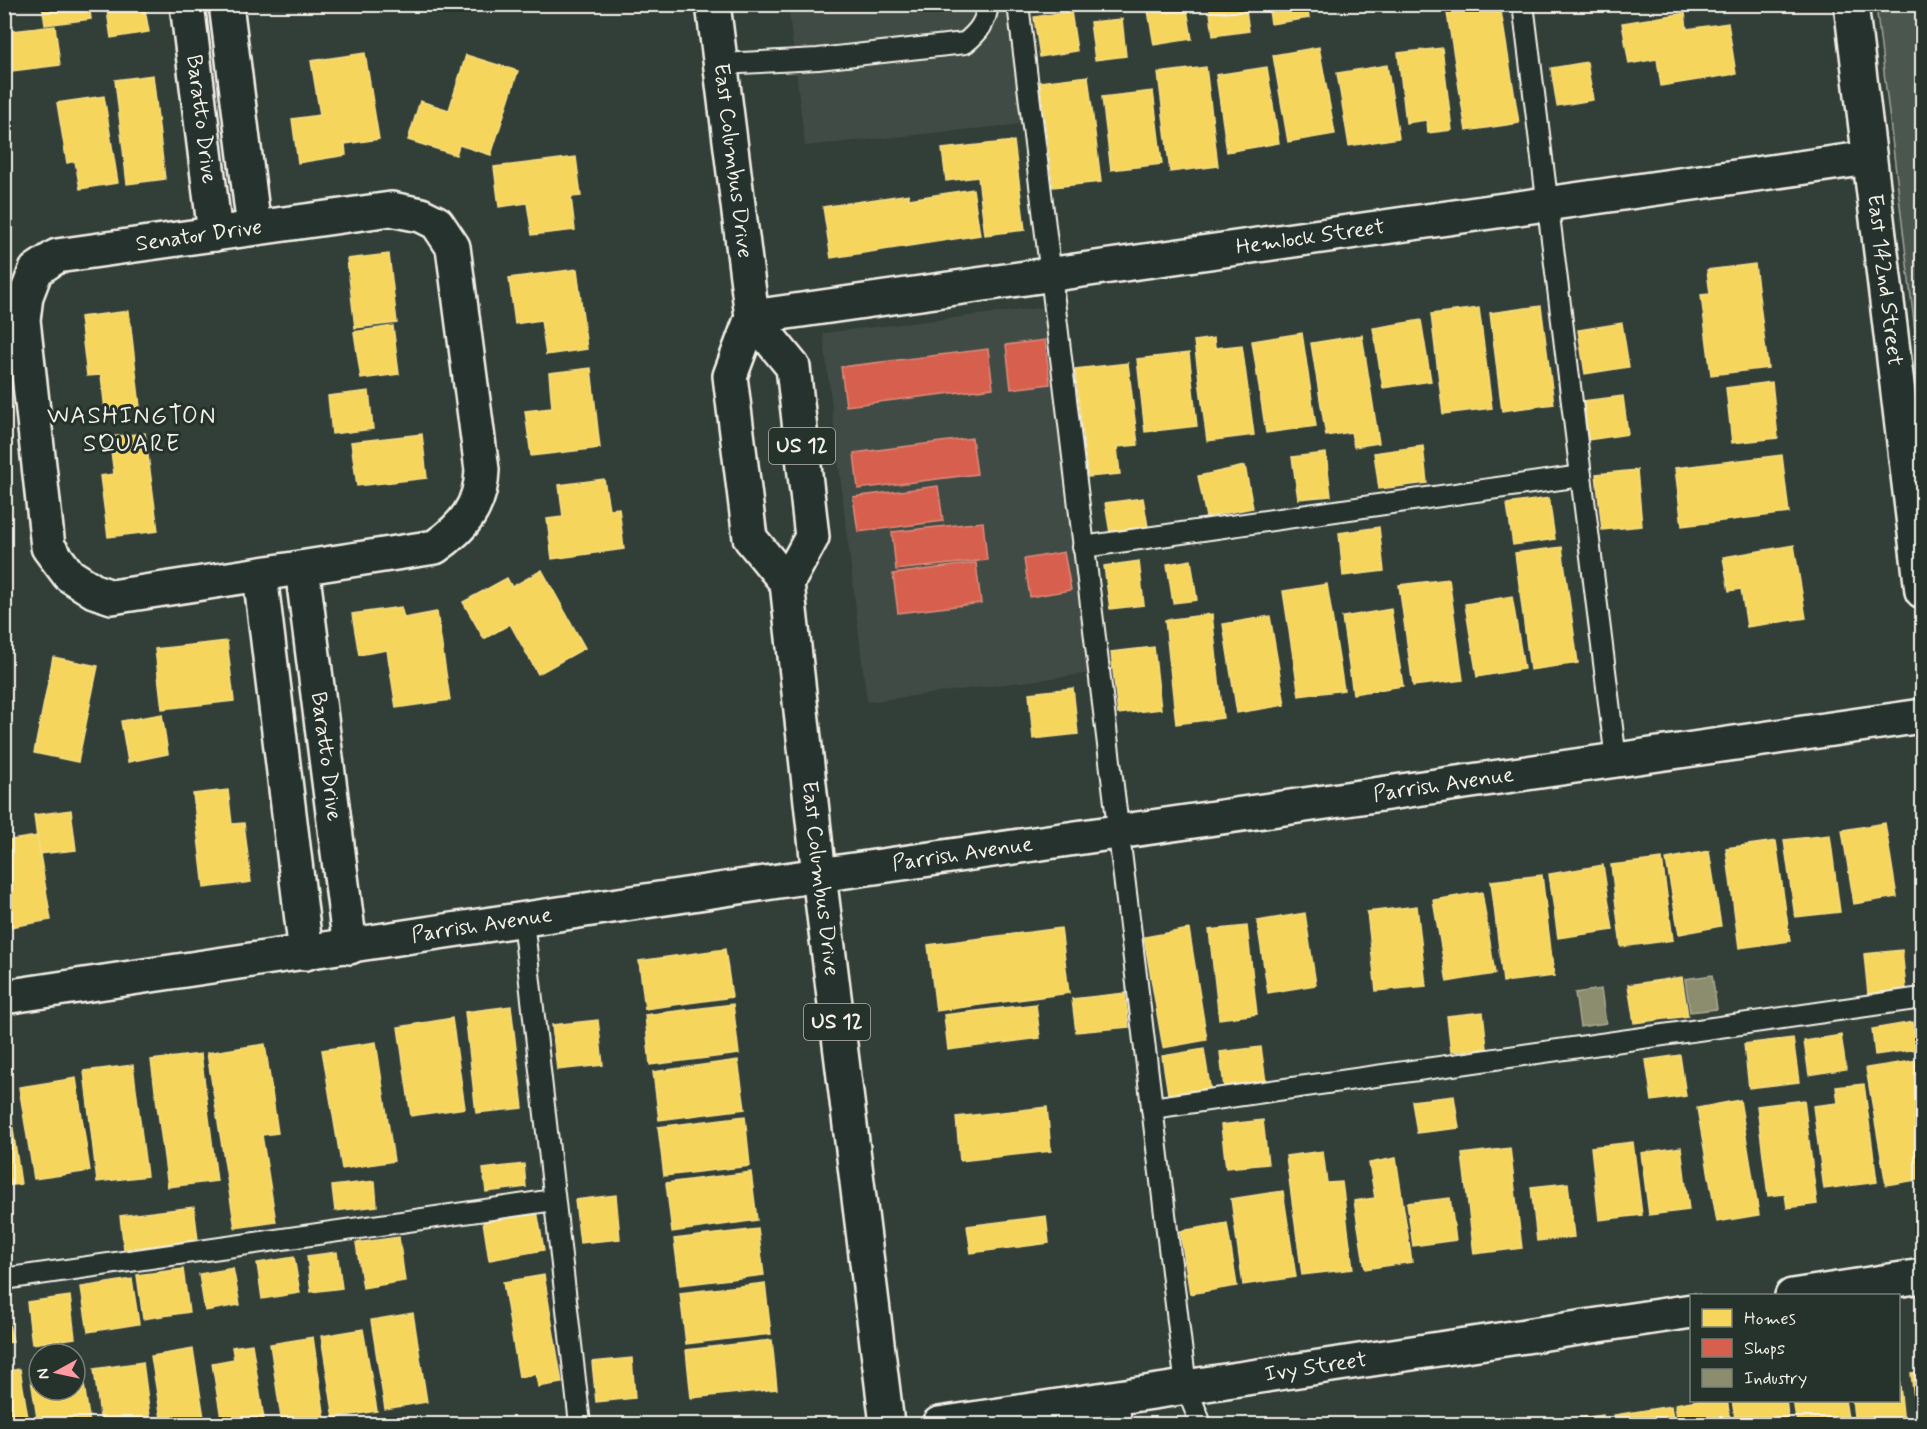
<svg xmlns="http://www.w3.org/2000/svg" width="1927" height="1429" viewBox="0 0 1927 1429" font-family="Mynerve,sans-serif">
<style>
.built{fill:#404b44}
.green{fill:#4c564f;stroke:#a0a49c;stroke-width:1.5}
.homes{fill:#f6d55c;stroke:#f5dd86;stroke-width:1.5}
.shops{fill:#d6604d;stroke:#df8c7c;stroke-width:1.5}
.industry{fill:#8c8c6e;stroke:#abaa93;stroke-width:1.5}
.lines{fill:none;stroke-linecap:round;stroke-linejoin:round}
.service-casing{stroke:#f4f1e8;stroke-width:24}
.minor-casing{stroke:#f4f1e8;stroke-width:38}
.primary-casing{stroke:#f4f1e8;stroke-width:38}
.service{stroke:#26332d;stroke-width:20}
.minor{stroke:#26332d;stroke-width:33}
.primary{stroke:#26332d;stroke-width:33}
.labels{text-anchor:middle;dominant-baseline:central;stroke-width:6;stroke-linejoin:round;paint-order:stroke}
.shield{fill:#26332d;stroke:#b6b8b0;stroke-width:1.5}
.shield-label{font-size:21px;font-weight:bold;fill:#f4f1e8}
.street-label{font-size:22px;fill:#f4f1e8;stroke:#26332d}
.neighbourhood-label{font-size:24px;letter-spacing:1.5px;fill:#f4f1e8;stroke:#26332d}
</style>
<rect width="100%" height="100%" fill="#323e38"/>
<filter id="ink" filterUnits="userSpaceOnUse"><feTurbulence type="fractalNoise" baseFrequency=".0167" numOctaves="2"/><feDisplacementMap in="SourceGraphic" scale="12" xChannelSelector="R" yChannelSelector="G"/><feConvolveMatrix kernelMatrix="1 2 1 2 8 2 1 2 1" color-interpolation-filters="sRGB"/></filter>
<g filter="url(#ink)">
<g class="built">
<path d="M 788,5 L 1018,5 L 1032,123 L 805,146 Z"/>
<path d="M 1055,306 L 1099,672 L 867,702 L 823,333 Z"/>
</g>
<path class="green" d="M 1876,5 L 1922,5 L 1922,389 Z"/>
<g class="homes">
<path d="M 42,4 L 89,4 L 91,19 L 45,25 Z"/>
<path d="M 106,4 L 144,4 L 149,32 L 111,38 Z"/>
<path d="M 1154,4 L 1186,4 L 1192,39 L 1154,45 L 1147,5 Z"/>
<path d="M 1209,4 L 1245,4 L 1249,31 L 1213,36 Z"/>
<path d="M 1268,4 L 1307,4 L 1309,18 L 1271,24 Z"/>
<path d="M 1387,4 L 1427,4 L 1427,6 L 1387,11 Z"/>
<path d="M 1500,5 L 1519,123 L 1466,131 L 1447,13 Z"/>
<path d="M 1071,11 L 1077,51 L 1040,57 L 1034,17 Z"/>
<path d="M 1685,13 L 1687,29 L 1728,23 L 1736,74 L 1661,86 L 1657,59 L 1629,64 L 1622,23 Z"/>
<path d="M 1122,19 L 1126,56 L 1095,60 L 1090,22 Z"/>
<path d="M 55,26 L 60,65 L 4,72 L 4,32 Z"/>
<path d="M 1319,47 L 1335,134 L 1288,142 L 1273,55 Z"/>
<path d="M 1442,48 L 1452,130 L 1428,133 L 1427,120 L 1406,123 L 1398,53 Z"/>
<path d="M 365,53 L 379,139 L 345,144 L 346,155 L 298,163 L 292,119 L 320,115 L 311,61 Z"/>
<path d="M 466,55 L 518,71 L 491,155 L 459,145 L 456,155 L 408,140 L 420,101 L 449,110 Z"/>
<path d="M 1587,62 L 1593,100 L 1557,106 L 1551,68 Z"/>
<path d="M 1387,65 L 1399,138 L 1349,146 L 1337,73 Z"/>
<path d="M 1206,67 L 1218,166 L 1170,172 L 1158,73 Z"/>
<path d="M 1267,67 L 1279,143 L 1227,152 L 1216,75 Z"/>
<path d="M 153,75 L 165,179 L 127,184 L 115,80 Z"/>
<path d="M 1088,76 L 1101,182 L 1053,187 L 1040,82 Z"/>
<path d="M 1153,91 L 1162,164 L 1111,170 L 1102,97 Z"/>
<path d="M 104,96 L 118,183 L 80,189 L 75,161 L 67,163 L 57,103 Z"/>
<path d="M 1014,141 L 1025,230 L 985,235 L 978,177 L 946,181 L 942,149 Z"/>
<path d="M 576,157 L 581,196 L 571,197 L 575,230 L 532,235 L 527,203 L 499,207 L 494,167 Z"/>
<path d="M 973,189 L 980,235 L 831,258 L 823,207 L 909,194 L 909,199 Z"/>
<path d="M 389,254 L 397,323 L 355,328 L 347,259 Z"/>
<path d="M 1755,264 L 1768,368 L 1711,375 L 1701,295 L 1710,294 L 1707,270 Z"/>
<path d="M 577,269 L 587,349 L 546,355 L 541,320 L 515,324 L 509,278 Z"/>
<path d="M 1541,306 L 1554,404 L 1502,411 L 1490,313 Z"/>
<path d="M 1479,308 L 1492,408 L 1443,414 L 1431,314 Z"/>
<path d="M 129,311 L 140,407 L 105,410 L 101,375 L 87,376 L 80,317 Z"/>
<path d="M 1421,320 L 1431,381 L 1383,388 L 1373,328 Z"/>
<path d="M 1622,323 L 1629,367 L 1585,374 L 1578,330 Z"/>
<path d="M 393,326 L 399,374 L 361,379 L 354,332 Z"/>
<path d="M 1302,333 L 1316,426 L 1266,433 L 1252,341 Z"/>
<path d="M 1362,335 L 1379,443 L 1354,447 L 1351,432 L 1326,436 L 1311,343 Z"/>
<path d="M 1214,338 L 1215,348 L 1242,345 L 1254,435 L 1207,441 L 1194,341 Z"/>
<path d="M 1189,353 L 1197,426 L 1145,432 L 1137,359 Z"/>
<path d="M 1128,363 L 1138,445 L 1117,447 L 1120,474 L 1088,477 L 1075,369 Z"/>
<path d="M 591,368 L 600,448 L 531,456 L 525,411 L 552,408 L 549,373 Z"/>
<path d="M 1772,382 L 1778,438 L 1732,443 L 1726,388 Z"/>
<path d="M 369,391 L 373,429 L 332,434 L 328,396 Z"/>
<path d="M 1623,396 L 1628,434 L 1588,440 L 1583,401 Z"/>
<path d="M 145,433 L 158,531 L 108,537 L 100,476 L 114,474 L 109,437 Z"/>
<path d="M 422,434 L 427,478 L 357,486 L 351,442 Z"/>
<path d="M 1423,446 L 1427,483 L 1379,489 L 1374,453 Z"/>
<path d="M 1326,453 L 1331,496 L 1298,499 L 1292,457 Z"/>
<path d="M 1782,455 L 1789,513 L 1682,526 L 1675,468 Z"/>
<path d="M 1245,466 L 1253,508 L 1206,517 L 1198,476 Z"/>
<path d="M 1637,470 L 1642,526 L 1602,530 L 1596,474 Z"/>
<path d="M 604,479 L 609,509 L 619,508 L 624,549 L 552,559 L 547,519 L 563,517 L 559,485 Z"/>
<path d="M 1143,498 L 1148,527 L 1110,533 L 1105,503 Z"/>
<path d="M 1549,498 L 1555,539 L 1513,545 L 1507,504 Z"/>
<path d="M 1379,527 L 1384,571 L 1343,576 L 1339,533 Z"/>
<path d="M 1794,545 L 1806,618 L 1747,627 L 1741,589 L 1729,591 L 1723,557 Z"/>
<path d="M 1562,547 L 1578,663 L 1530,670 L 1515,553 Z"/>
<path d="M 1191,560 L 1197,600 L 1173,603 L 1167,564 Z"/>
<path d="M 1139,561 L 1144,605 L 1110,609 L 1104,566 Z"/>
<path d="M 542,570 L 585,648 L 538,674 L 510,624 L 484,639 L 463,602 L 507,578 L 512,587 Z"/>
<path d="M 1449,579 L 1463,680 L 1413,686 L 1399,585 Z"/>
<path d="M 1327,584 L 1344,690 L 1299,696 L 1283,591 Z"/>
<path d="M 1512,596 L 1524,669 L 1477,677 L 1465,604 Z"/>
<path d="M 401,607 L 404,618 L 437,612 L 450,700 L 396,708 L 387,650 L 359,655 L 352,614 Z"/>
<path d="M 1391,609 L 1403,686 L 1353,694 L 1342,617 Z"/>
<path d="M 1212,614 L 1223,718 L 1176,724 L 1165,620 Z"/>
<path d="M 1270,616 L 1285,705 L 1237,713 L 1223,624 Z"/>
<path d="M 227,641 L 234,701 L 162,709 L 155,649 Z"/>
<path d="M 1154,647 L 1161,709 L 1118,714 L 1111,652 Z"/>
<path d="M 53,657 L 98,666 L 78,762 L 34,753 Z"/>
<path d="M 1073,688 L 1078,734 L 1033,739 L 1029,693 Z"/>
<path d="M 162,714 L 168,754 L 128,762 L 121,721 Z"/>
<path d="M 228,790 L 232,824 L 244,823 L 251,882 L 204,888 L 193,794 Z"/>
<path d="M 71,810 L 76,850 L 39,854 L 34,815 Z"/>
<path d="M 1885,823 L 1897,897 L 1854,904 L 1842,830 Z"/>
<path d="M 1830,835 L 1840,912 L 1795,917 L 1784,840 Z"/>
<path d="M 37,836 L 51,920 L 4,928 L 4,841 Z"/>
<path d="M 1776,841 L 1790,941 L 1739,948 L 1726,848 Z"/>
<path d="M 1709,851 L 1721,926 L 1679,934 L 1666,859 Z"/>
<path d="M 1662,859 L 1673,940 L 1621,947 L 1611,865 Z"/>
<path d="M 1603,865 L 1613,930 L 1558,938 L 1549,874 Z"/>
<path d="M 1542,875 L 1554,976 L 1503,982 L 1491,881 Z"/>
<path d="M 1482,892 L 1495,974 L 1447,982 L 1433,900 Z"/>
<path d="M 1417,906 L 1426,986 L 1376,991 L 1367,912 Z"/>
<path d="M 1305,913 L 1316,985 L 1268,993 L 1257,921 Z"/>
<path d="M 1247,926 L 1257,1014 L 1219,1019 L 1209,930 Z"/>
<path d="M 1061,928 L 1069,993 L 936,1011 L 928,945 Z"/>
<path d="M 1189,929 L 1207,1040 L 1163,1048 L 1144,937 Z"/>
<path d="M 725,949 L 732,997 L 645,1009 L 639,961 Z"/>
<path d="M 1902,950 L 1906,989 L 1868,994 L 1864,954 Z"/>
<path d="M 1682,977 L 1688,1016 L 1634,1023 L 1628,985 Z"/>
<path d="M 1125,993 L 1129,1027 L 1076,1032 L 1072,999 Z"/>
<path d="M 733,1004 L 739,1054 L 650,1065 L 645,1015 Z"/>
<path d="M 1036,1004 L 1040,1038 L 948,1050 L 944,1015 Z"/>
<path d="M 511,1006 L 523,1108 L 476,1113 L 465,1012 Z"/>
<path d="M 1483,1012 L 1487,1048 L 1451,1052 L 1447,1016 Z"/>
<path d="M 452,1018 L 465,1108 L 411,1116 L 398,1027 Z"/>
<path d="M 598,1020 L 603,1065 L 557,1070 L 552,1025 Z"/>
<path d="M 1913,1022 L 1917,1049 L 1875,1055 L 1872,1029 Z"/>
<path d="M 1841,1035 L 1846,1069 L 1809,1075 L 1804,1041 Z"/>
<path d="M 1793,1038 L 1799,1082 L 1749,1088 L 1744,1044 Z"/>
<path d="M 376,1042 L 394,1161 L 342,1169 L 322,1050 Z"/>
<path d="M 265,1044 L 278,1133 L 262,1135 L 276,1222 L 235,1228 L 207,1053 Z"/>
<path d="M 1261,1047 L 1266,1082 L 1224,1088 L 1220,1052 Z"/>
<path d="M 1204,1049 L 1211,1093 L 1169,1100 L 1162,1056 Z"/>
<path d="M 201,1054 L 217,1181 L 168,1187 L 151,1060 Z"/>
<path d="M 1680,1055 L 1686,1096 L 1652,1101 L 1646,1060 Z"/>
<path d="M 738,1060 L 745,1109 L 659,1120 L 653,1072 Z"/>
<path d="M 1917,1060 L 1922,1095 L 1922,1179 L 1886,1185 L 1866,1068 Z"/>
<path d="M 133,1065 L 147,1176 L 97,1182 L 84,1071 Z"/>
<path d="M 76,1078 L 90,1171 L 34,1179 L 19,1087 Z"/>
<path d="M 1864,1084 L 1877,1182 L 1824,1189 L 1813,1106 L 1838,1103 L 1836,1087 Z"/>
<path d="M 7,1088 L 21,1184 L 4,1186 L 4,1089 Z"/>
<path d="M 1454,1096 L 1459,1128 L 1417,1133 L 1412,1101 Z"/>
<path d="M 1740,1100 L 1759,1215 L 1717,1222 L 1697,1108 Z"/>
<path d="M 1804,1100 L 1817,1204 L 1787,1208 L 1785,1194 L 1768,1196 L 1757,1106 Z"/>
<path d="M 1047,1107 L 1051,1151 L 960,1161 L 956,1117 Z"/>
<path d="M 745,1116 L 750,1166 L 664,1176 L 658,1127 Z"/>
<path d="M 1263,1120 L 1268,1164 L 1226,1168 L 1221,1125 Z"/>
<path d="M 1633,1142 L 1642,1215 L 1599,1220 L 1591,1147 Z"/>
<path d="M 1681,1147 L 1689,1210 L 1649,1215 L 1641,1153 Z"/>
<path d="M 1510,1148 L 1522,1248 L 1474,1254 L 1462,1154 Z"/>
<path d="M 1323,1151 L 1327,1183 L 1342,1182 L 1353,1269 L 1302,1275 L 1286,1156 Z"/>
<path d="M 1396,1158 L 1412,1262 L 1365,1269 L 1354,1201 L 1375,1198 L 1369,1163 Z"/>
<path d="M 524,1164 L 526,1187 L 486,1192 L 483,1169 Z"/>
<path d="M 751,1172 L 757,1220 L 672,1232 L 666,1183 Z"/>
<path d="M 375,1181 L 377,1206 L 335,1211 L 332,1186 Z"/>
<path d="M 1568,1183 L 1574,1237 L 1537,1241 L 1531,1187 Z"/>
<path d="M 1283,1191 L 1296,1277 L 1243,1285 L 1231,1199 Z"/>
<path d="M 616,1195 L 620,1239 L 580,1243 L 575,1200 Z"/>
<path d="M 1450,1198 L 1456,1240 L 1413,1246 L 1407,1203 Z"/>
<path d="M 194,1207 L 198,1240 L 124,1249 L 120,1216 Z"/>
<path d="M 537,1211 L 544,1250 L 489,1260 L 483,1221 Z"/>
<path d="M 1046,1216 L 1049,1243 L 971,1253 L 967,1226 Z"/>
<path d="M 1227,1223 L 1237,1286 L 1190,1294 L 1180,1231 Z"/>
<path d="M 758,1229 L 764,1275 L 680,1285 L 674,1239 Z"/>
<path d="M 399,1237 L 405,1281 L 363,1288 L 356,1243 Z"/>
<path d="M 337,1252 L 342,1288 L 311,1292 L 307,1256 Z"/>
<path d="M 294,1257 L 300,1293 L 262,1299 L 257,1263 Z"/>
<path d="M 233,1268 L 240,1305 L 205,1311 L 199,1274 Z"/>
<path d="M 183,1269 L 189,1312 L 143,1319 L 137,1275 Z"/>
<path d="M 544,1275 L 562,1383 L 538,1387 L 536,1374 L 519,1377 L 503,1282 Z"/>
<path d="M 132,1279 L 139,1324 L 88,1332 L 81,1287 Z"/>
<path d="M 765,1283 L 771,1334 L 686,1344 L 680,1293 Z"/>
<path d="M 70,1296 L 75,1338 L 32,1344 L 27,1302 Z"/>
<path d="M 4,1301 L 13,1342 L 4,1343 Z"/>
<path d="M 413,1313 L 427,1402 L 385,1409 L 371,1320 Z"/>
<path d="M 363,1329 L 377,1411 L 334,1418 L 321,1336 Z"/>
<path d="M 313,1337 L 325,1419 L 282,1424 L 270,1344 Z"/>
<path d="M 772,1340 L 777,1389 L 691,1398 L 686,1350 Z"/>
<path d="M 252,1344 L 264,1419 L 222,1424 L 212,1363 L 234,1359 L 232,1347 Z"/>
<path d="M 193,1349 L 205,1424 L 162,1424 L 151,1356 Z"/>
<path d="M 632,1358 L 635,1398 L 596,1402 L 592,1362 Z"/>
<path d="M 143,1362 L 151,1424 L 101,1424 L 94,1369 Z"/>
<path d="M 39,1365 L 39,1390 L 75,1390 L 75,1372 L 82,1371 L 90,1424 L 38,1424 L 29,1367 Z"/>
<path d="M 20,1369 L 29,1424 L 4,1424 L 4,1372 Z"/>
<path d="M 1922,1372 L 1922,1424 L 1917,1424 L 1911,1373 Z"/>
<path d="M 1899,1375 L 1904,1424 L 1855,1424 L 1852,1400 L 1898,1400 Z"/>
<path d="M 1697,1400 L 1727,1400 L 1731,1424 L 1678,1424 L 1675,1404 Z"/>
<path d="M 1732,1400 L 1786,1400 L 1789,1424 L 1736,1424 Z"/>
<path d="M 1793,1400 L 1845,1400 L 1849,1424 L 1797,1424 Z"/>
<path d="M 1671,1406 L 1674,1424 L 1616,1424 L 1614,1415 Z"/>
<path d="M 1603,1415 L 1604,1424 L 1558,1424 L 1557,1421 Z"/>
</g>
<g class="shops">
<path d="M 1045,340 L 1050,384 L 1011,389 L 1006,345 Z"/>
<path d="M 988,349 L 993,388 L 846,406 L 841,367 Z"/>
<path d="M 972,438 L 977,474 L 858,489 L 854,453 Z"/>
<path d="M 938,486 L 943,521 L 858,532 L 853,497 Z"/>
<path d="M 983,522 L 987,560 L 896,570 L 892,532 Z"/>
<path d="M 1064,552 L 1071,590 L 1030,597 L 1024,559 Z"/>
<path d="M 976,563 L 981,603 L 898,613 L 893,574 Z"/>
</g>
<g class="industry">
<path d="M 1712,975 L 1717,1009 L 1690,1012 L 1685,979 Z"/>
<path d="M 1601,989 L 1606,1023 L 1580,1027 L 1575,993 Z"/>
</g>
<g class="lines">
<defs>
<g id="service">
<path d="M 1018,4 L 1186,1387 L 1201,1424"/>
<path d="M 1523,4 L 1616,760"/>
<path d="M 721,64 L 818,59 L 965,43 C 979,32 986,22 988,4"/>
<path d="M 1083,547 L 1581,476"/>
<path d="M 523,920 L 580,1424"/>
<path d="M 1152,1108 L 1922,998"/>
<path d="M 4,1279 L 554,1200"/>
<path d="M 1118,1397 L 1121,1424"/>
</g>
<g id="minor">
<path id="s1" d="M 187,4 L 215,234"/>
<path d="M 226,4 L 254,228"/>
<path id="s2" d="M 1851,4 L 1922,591"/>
<path d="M 391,209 L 421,215 L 437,223 L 453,247 L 482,470 C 481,506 464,527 435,547 L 112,597 L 94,591 L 69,575 L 48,547 L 23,320 L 26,296 L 36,270 L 57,256 Z"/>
<path id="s3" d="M 752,317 L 1869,158"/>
<path id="s4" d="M 302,568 L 350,947"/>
<path d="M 260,575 L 306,953"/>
<path id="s5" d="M 4,997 L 819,875 L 1922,716"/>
<path d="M 1792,1296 L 1922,1276"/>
<path id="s6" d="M 939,1424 L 1692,1311"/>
</g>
<g id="primary">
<path id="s7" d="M 713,4 L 752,317 L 730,376 L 750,538 L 787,583 L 819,875 L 887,1424"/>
<path d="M 752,317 L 793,367 L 812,537 L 787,583"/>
</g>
</defs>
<use href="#service" class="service-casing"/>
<use href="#minor" class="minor-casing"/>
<use href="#primary" class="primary-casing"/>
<use href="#service" class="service"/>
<use href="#minor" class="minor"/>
<use href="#primary" class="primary"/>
</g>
</g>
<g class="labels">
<g class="shield">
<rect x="769" y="428" width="66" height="36" rx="4.5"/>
<rect x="804" y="1004" width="66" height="36" rx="4.5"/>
</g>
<g class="shield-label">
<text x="802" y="446">US 12</text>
<text x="837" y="1022">US 12</text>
</g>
<g class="street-label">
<text stroke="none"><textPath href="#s1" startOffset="116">Baratto Drive</textPath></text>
<text stroke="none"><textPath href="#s7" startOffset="158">East Columbus Drive</textPath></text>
<text transform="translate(199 236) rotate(-8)">Senator Drive</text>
<text stroke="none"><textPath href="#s3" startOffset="564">Hemlock Street</textPath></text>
<text stroke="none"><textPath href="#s2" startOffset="278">East 142nd Street</textPath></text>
<text stroke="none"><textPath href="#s4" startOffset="190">Baratto Drive</textPath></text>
<text stroke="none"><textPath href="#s5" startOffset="1455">Parrish Avenue</textPath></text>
<text stroke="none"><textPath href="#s5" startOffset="969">Parrish Avenue</textPath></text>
<text stroke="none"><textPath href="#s7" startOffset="897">East Columbus Drive</textPath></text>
<text stroke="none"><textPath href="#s5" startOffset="483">Parrish Avenue</textPath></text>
<text stroke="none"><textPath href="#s6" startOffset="381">Ivy Street</textPath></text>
</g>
<g class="neighbourhood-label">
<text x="132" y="416">WASHINGTON<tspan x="132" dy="28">SQUARE</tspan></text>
</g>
</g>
<rect width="1927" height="1429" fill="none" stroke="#26332d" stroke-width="24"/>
<rect x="12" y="12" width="1903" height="1405" fill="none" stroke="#f4f1e8" stroke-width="2" filter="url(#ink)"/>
<rect x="1690" y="1294" width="210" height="108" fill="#26332d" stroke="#787f78" stroke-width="1.5"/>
<rect x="1702" y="1309" width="30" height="18" fill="#f6d55c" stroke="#787f78" stroke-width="1.5"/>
<text x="1744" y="1324" font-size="18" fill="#f4f1e8">Homes</text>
<rect x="1702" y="1339" width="30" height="18" fill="#d6604d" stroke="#787f78" stroke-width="1.5"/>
<text x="1744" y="1354" font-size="18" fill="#f4f1e8">Shops</text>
<rect x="1702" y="1369" width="30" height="18" fill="#8c8c6e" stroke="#787f78" stroke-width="1.5"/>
<text x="1744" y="1384" font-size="18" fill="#f4f1e8">Industry</text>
<g transform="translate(57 1372) rotate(262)"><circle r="28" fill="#26332d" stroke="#787f78" stroke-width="1.5"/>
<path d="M0-4.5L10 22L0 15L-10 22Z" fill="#ff9aa2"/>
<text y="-9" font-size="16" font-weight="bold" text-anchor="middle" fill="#f4f1e8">N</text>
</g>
</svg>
